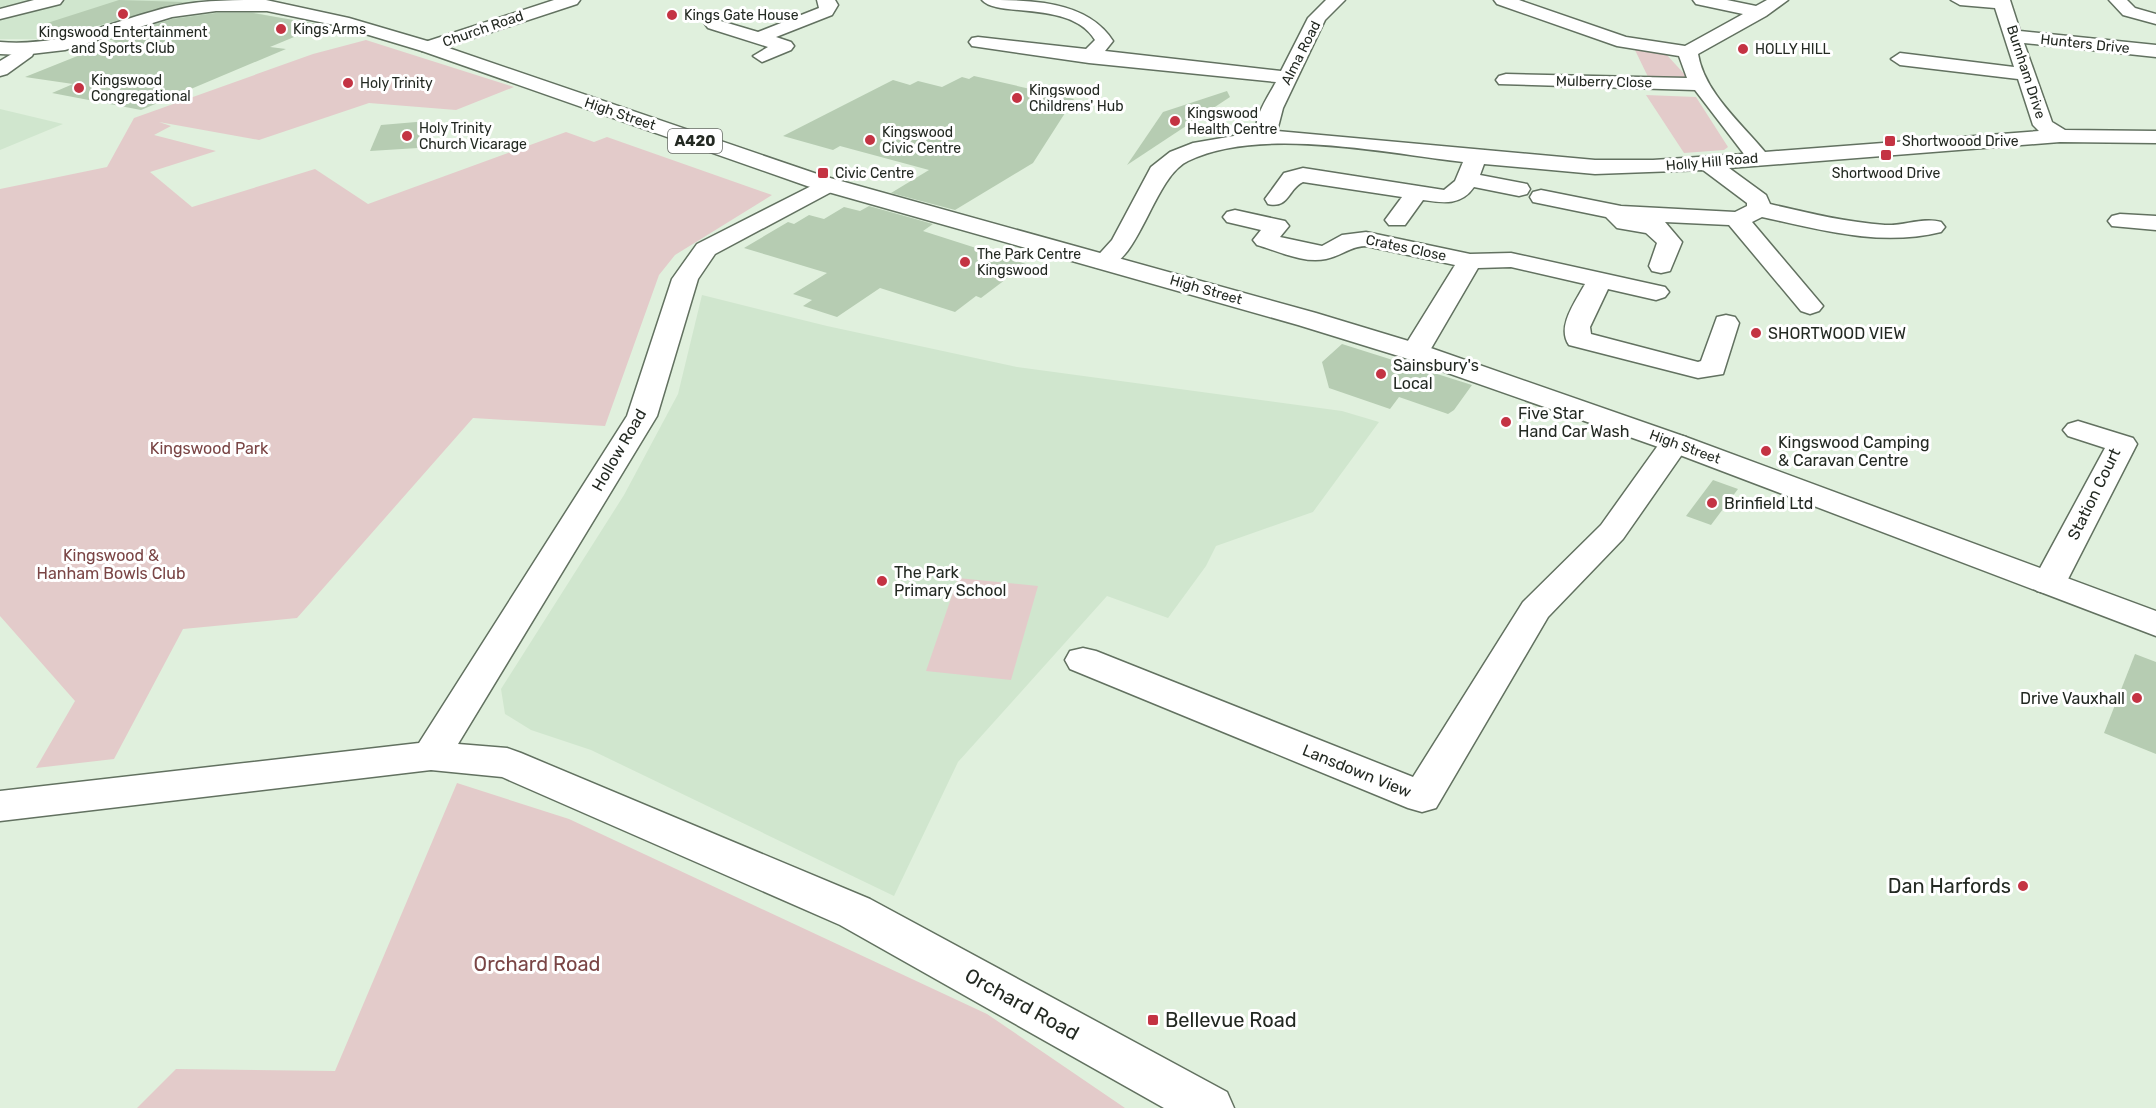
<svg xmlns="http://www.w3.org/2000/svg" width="2156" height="1108" viewBox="0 0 2156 1108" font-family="Rubik,sans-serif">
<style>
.built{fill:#d0e6ce}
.green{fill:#e3cbca}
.building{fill:#b6ccb2}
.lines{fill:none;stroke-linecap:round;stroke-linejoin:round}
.street-casing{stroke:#627160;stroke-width:3}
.secondary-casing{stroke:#627160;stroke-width:3}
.primary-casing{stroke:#627160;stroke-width:3}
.street{fill:#fff;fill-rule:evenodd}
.secondary{fill:#fff;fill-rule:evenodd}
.primary{fill:#fff;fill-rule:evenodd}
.poi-dot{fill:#c43343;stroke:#fff;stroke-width:2}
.labels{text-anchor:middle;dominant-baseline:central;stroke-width:6;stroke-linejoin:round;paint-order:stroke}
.far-poi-label{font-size:14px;fill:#232922;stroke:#fff;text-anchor:start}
.far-street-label{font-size:14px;fill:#232922;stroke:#fff}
.shield{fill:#fff;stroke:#656964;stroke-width:1.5}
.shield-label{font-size:15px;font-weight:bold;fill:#232922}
.poi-label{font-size:16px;fill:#232922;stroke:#fff;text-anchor:start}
.park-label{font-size:16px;fill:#7a4545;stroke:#fff}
.street-label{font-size:16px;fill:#232922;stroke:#fff}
.near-poi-label{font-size:20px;fill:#232922;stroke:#fff;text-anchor:end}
.near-park-label{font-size:20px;fill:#7a4545;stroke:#fff}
.near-street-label{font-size:20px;fill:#232922;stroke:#fff}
</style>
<rect width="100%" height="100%" fill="#e0f0dd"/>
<g class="built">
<path d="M 0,0 L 194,0 L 280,18 L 197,51 L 88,34 L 49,39 L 0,39 Z"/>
<path d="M 0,109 L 63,124 L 0,150 Z"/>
<path d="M 702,295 L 827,326 L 1017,367 L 1342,411 L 1379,422 L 1313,512 L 1216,546 L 1206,566 L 1168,618 L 1107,596 L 958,762 L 894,896 L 591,750 L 531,730 L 505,714 L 501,689 L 624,495 L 678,394 Z"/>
</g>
<g class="green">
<path d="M 366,40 L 514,87 L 456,110 L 369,103 L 259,140 L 159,122 L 171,126 L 154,135 L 216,151 L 150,172 L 192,207 L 315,169 L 368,204 L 566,132 L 594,142 L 607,137 L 772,195 L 675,255 L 659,275 L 605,426 L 473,418 L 297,618 L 183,629 L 114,759 L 36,768 L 75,701 L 0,616 L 0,189 L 107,167 L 134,118 L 313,54 Z"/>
<path d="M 1634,48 L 1666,54 L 1687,77 L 1650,81 Z"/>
<path d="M 1646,95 L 1696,97 L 1728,147 L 1724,150 L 1684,153 Z"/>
<path d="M 958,578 L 1038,586 L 1011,680 L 926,671 Z"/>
<path d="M 457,783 L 569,819 L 987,1014 L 1125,1108 L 137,1108 L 176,1069 L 335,1071 Z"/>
</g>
<g class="building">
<path d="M 119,0 L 185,2 L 75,32 L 41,25 Z"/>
<path d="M 216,13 L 253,13 L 323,25 L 270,47 L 286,49 L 141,110 L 52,93 L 73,84 L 25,77 L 115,41 L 107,39 L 172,19 Z"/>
<path d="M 974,76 L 1074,99 L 1033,163 L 955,210 L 891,193 L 929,170 L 840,146 L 833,150 L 783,136 L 893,80 L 910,85 L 918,81 L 942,87 L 962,77 L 969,79 Z"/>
<path d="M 1227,91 L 1230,97 L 1127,165 L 1163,112 Z"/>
<path d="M 428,121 L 418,148 L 370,151 L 381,125 Z"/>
<path d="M 869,206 L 933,224 L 923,231 L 1026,264 L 981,298 L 976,296 L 955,312 L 880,288 L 837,317 L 803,306 L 812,300 L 793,294 L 827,273 L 744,248 L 788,222 L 794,224 L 809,215 L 824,219 L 844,207 L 860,211 Z"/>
<path d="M 1342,344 L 1472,385 L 1454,410 L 1448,414 L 1399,397 L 1390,409 L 1329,388 L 1322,362 Z"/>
<path d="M 1713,480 L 1738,489 L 1711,525 L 1686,516 Z"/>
<path d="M 2135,654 L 2156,662 L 2156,754 L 2104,733 Z"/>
</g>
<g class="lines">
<defs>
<g id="street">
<path d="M 34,0 L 63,0 L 60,4 L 0,19 L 0,9 Z"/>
<path d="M 554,0 L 580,0 L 577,4 L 434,51 L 422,51 L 419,47 L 422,43 Z"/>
<path d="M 817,0 L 835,0 L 838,5 L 832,15 L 776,37 L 791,42 L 794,46 L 791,50 L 762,62 L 753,56 L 768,47 L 708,28 L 705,24 L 714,19 L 758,32 L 819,8 Z"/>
<path d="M 982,0 C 1030,0 1087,0 1113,41 L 1105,51 L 1281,71 L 1308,18 L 1326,0 L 1345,0 L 1325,20 L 1283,108 L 1277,131 L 1595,160 L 1653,160 L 1744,154 L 1695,90 L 1499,84 L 1496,80 L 1499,76 L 1506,74 L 1687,78 L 1679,56 L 1617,46 L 1497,4 L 1494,0 L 1519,0 L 1626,37 L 1685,46 L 1743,14 L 1696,4 L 1693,0 L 1727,0 L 1756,6 L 1767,0 L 1788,0 L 1766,16 L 1698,54 C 1704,92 1742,124 1765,152 L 2039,131 L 2033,125 L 2018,79 L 1900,65 L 1891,59 L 1900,53 L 2014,67 L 1995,8 L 1960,5 L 1951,0 L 2010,0 L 2020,31 L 2156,45 L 2156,57 L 2024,43 L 2052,122 L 2065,130 L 2156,131 L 2156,143 L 2060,142 L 1729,168 L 1766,195 L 1770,204 C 1808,213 1846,222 1885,225 C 1904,226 1923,217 1941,222 L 1945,227 L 1941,232 C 1880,247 1821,230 1762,217 L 1752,222 L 1823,306 L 1819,311 L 1810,314 L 1801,311 L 1729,225 L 1665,222 L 1682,242 L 1670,271 L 1661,273 L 1652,271 L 1649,266 L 1657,243 L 1646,233 L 1617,228 L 1606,217 L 1533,202 L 1530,197 L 1533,192 L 1541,190 L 1621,206 L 1735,212 L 1747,206 L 1747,203 L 1703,170 L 1595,174 L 1484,164 L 1480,175 L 1527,184 L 1530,189 L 1527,194 L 1519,196 L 1474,187 C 1461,206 1443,203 1423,200 L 1405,225 L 1389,225 L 1385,220 L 1402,197 L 1303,182 C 1288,189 1289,209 1268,204 L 1265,199 L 1284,173 L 1303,168 L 1444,190 L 1455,181 L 1463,162 C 1384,153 1260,126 1188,161 C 1151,178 1137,278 1095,267 L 1092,262 L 1112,240 L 1151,167 L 1170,152 L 1193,143 L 1257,132 C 1253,118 1269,95 1276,82 L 1089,63 L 972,46 L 969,42 L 972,38 L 978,37 L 1086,49 L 1095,40 C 1071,0 997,18 982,0 Z"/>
<path d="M 2109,0 L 2127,0 L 2135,8 L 2156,14 L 2156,24 L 2123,15 Z"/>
<path d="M 827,178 L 835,180 L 838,185 L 835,190 L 715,254 L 698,279 L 657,416 L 458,744 L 507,748 L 521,753 L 870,899 L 1227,1092 L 1234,1108 L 1164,1108 L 840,925 L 502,777 L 431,770 L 0,821 L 0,791 L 419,743 L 627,416 L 672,279 L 697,244 Z"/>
<path d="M 1235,210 L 1285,221 L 1289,226 L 1280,237 L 1322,246 L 1342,235 L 1366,232 L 1470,254 L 1511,253 L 1665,287 L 1669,292 L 1665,297 L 1656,300 L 1608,289 L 1590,327 L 1591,334 L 1698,362 L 1701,361 L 1717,317 L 1726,315 L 1735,317 L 1739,323 L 1723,374 L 1698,378 L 1569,345 C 1556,327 1576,301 1585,284 L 1511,267 L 1478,268 L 1429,352 L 1425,358 L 1415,360 L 1405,358 L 1401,352 L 1455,265 L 1366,246 C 1351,246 1341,256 1326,259 C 1304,264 1278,251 1257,245 L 1253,240 L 1261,230 L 1227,222 L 1223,217 L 1227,212 Z"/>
<path d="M 2120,214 L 2156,216 L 2156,230 L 2112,226 L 2108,221 L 2112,216 Z"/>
<path d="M 2078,421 L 2133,438 L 2137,444 L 2066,583 L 2061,591 L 2049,594 L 2037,591 L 2032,583 L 2105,448 L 2068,436 L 2063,430 L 2068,424 Z"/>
<path d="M 1675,434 L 1686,437 L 1690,443 L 1623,539 L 1548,617 L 1436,808 L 1422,812 L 1408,808 L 1070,669 L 1065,660 L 1070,651 L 1083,648 L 1096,651 L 1413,777 L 1523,602 L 1601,525 L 1664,437 Z"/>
</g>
<path id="secondary" d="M 25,46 L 34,52 L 32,56 L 7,74 L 0,76 L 0,61 Z"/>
<path id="primary" d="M 266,0 L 349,18 L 434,43 L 823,176 L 1316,313 L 1425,346 L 1686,437 L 2156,611 L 2156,636 L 1664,449 L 1405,358 L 1298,325 L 807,186 L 422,51 L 339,26 L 267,11 L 216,11 L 172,17 L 65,50 L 22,55 L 0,54 L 0,42 C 62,47 107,23 165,8 C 198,0 232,0 266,0 Z"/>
</defs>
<use href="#street" class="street-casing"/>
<use href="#secondary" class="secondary-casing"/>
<use href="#primary" class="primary-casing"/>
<use href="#street" class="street"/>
<use href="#secondary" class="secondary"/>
<use href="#primary" class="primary"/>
</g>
<g class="poi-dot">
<circle cx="123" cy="14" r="6"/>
<circle cx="672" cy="15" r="6"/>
<circle cx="281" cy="29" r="6"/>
<circle cx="1743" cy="49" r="6"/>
<circle cx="348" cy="83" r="6"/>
<circle cx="79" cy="88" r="6"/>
<circle cx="1017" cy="98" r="6"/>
<circle cx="1175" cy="121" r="6"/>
<circle cx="407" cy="136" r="6"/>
<circle cx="870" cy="140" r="6"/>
<rect x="1884" y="135" width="12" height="12" rx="3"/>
<rect x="1880" y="149" width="12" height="12" rx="3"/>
<rect x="817" y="167" width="12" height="12" rx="3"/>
<circle cx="965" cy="262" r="6"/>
<circle cx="1756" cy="333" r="6"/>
<circle cx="1381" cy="374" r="6"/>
<circle cx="1506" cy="422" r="6"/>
<circle cx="1766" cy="451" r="6"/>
<circle cx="1712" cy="503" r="6"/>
<circle cx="882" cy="581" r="6"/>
<circle cx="2137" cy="698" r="6"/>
<circle cx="2023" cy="886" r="6"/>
<rect x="1147" y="1014" width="12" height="12" rx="3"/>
</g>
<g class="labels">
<g class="far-poi-label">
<text x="684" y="15">Kings Gate House</text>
<text x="293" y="29">Kings Arms</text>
<text x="123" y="32" text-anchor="middle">Kingswood Entertainment<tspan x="123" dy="16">and Sports Club</tspan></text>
<text x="1755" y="49">HOLLY HILL</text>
<text x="91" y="80">Kingswood<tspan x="91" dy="16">Congregational</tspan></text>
<text x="360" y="83">Holy Trinity</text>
<text x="1029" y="90">Kingswood<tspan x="1029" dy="16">Childrens' Hub</tspan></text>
<text x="1187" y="113">Kingswood<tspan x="1187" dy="16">Health Centre</tspan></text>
<text x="419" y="128">Holy Trinity<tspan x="419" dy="16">Church Vicarage</tspan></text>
<text x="882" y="132">Kingswood<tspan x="882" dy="16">Civic Centre</tspan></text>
<text x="1902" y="141">Shortwoood Drive</text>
<text x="835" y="173">Civic Centre</text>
<text x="1886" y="173" text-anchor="middle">Shortwood Drive</text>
<text x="977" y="254">The Park Centre<tspan x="977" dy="16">Kingswood</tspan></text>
</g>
<g class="far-street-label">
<text transform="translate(483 29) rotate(-19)">Church Road</text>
<text transform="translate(2085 44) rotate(6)">Hunters Drive</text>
<text transform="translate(1301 53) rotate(-63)">Alma Road</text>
<text transform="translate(2026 72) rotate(72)">Burnham Drive</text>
<text transform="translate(1604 82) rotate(1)">Mulberry Close</text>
<text transform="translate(620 114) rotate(19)">High Street</text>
<text transform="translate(1712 162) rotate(-5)">Holly Hill Road</text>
<text transform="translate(1406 248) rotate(12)">Crates Close</text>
<text transform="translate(1206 290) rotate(16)">High Street</text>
<text transform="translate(1685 447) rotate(20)">High Street</text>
</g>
<rect class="shield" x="668" y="129" width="54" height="24" rx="4.5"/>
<g class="shield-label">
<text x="695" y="141">A420</text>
</g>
<g class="poi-label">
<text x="1768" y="333">SHORTWOOD VIEW</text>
<text x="1393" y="365">Sainsbury's<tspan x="1393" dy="18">Local</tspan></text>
<text x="1518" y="413">Five Star<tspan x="1518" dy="18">Hand Car Wash</tspan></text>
<text x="1778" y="442">Kingswood Camping<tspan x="1778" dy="18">&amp; Caravan Centre</tspan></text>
<text x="1724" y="503">Brinfield Ltd</text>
<text x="894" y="572">The Park<tspan x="894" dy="18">Primary School</tspan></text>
<text x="2125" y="698" text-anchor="end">Drive Vauxhall</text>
</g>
<g class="park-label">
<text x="209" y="448">Kingswood Park</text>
<text x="111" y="555">Kingswood &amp;<tspan x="111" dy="18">Hanham Bowls Club</tspan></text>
</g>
<g class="street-label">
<text transform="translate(619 450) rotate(-60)">Hollow Road</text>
<text transform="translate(2094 494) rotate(-64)">Station Court</text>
<text transform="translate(1357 771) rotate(22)">Lansdown View</text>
</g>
<g class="near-poi-label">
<text x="2011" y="886">Dan Harfords</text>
<text x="1165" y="1020" text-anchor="start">Bellevue Road</text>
</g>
<g class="near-park-label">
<text x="537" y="964">Orchard Road</text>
</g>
<g class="near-street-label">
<text transform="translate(1022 1004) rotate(29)">Orchard Road</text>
</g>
</g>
</svg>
